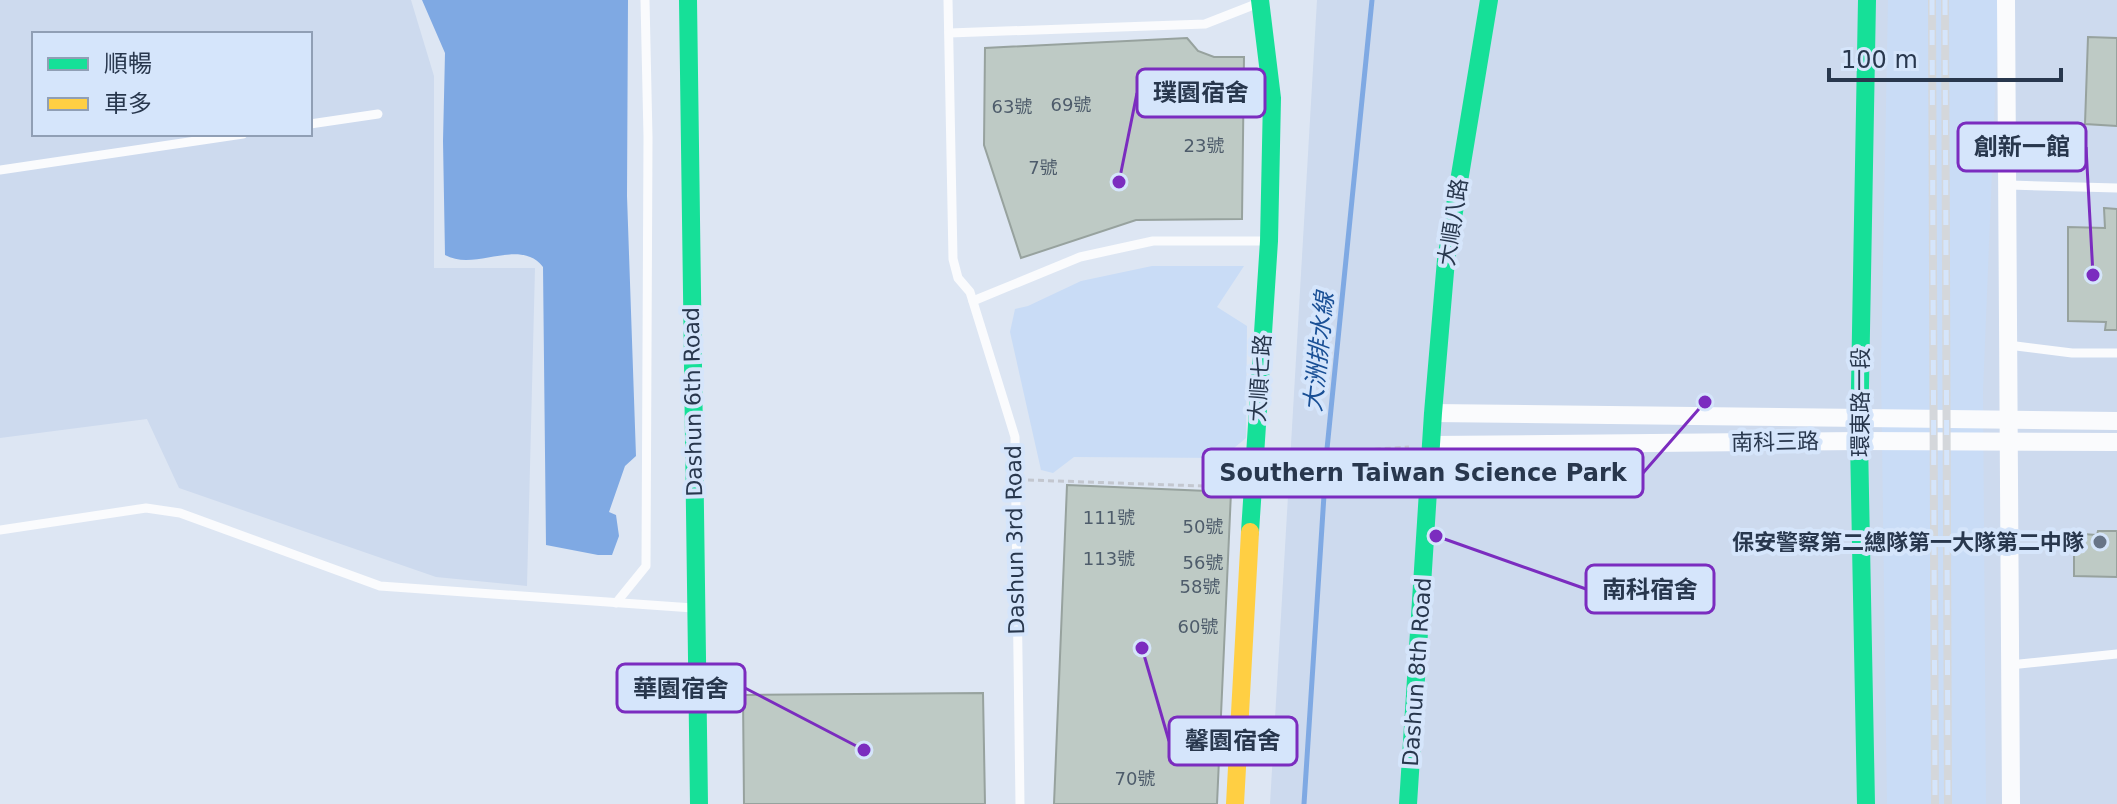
<svg xmlns="http://www.w3.org/2000/svg" width="2117" height="804" viewBox="0 0 2117 804" font-family="'DejaVu Sans','Noto Sans TC',sans-serif">
<style>
.built{fill:#cddaee;fill-rule:evenodd}
.green{fill:#c9dcf6}
.water{fill:#7fa9e3}
.lines{fill:none;stroke-linecap:round;stroke-linejoin:round}
.stream{stroke:#7fa9e3;stroke-width:5}
.building{fill:#becac5;stroke:#97a29e;stroke-width:2}
.path{stroke:#c3c7cf;stroke-width:3;stroke-dasharray:6 4;stroke-linecap:butt}
.lane{stroke:#fafbfd;stroke-width:9}
.street{stroke:#fafbfd;stroke-width:18}
.fast{stroke:#16e098;stroke-width:18}
.slow{stroke:#ffcf43;stroke-width:18}
.rail-casing{stroke:#d4d7db;stroke-width:8}
.rail{stroke:#d5e5fb;stroke-width:5;stroke-dasharray:15;stroke-linecap:butt}
.poi-dot{fill:#677487;stroke:#d5e5fb;stroke-width:3}
.labels{text-anchor:middle;dominant-baseline:central;stroke-width:8;stroke-linejoin:round;paint-order:stroke}
.number-label{font-size:18px;fill:#4e5c6b}
.street-label{font-size:22px;fill:#28374d;stroke:#d5e5fb}
.poi-label{font-size:22px;font-weight:bold;fill:#28374d;stroke:#d5e5fb;text-anchor:end}
.water-label{font-size:24px;font-style:italic;fill:#194f95;stroke:#d5e5fb}
.leader{fill:none;stroke:#7b2cbf;stroke-width:3}
.callout-dot{fill:#7b2cbf;stroke:#d5e5fb;stroke-width:3}
.callout{fill:#d5e5fb;stroke:#7b2cbf;stroke-width:3}
.callout-label{font-size:24px;text-anchor:middle;font-weight:bold;fill:#28374d}
</style>
<rect width="100%" height="100%" fill="#dde6f3"/>
<g class="built">
<path d="M 0,0 L 411,0 L 434,76 L 434,268 L 535,268 L 527,586 L 436,577 L 179,488 L 147,419 L 0,438 ZM 34,34 L 310,34 L 310,134 L 34,134 Z"/>
<path d="M 1317,0 L 2117,0 L 2117,804 L 1270,804 Z"/>
</g>
<g class="green">
<path d="M 1888,0 L 1999,0 L 1983,391 L 1986,804 L 1887,804 L 1881,369 Z"/>
<path d="M 1152,266 L 1244,266 L 1217,307 L 1247,326 L 1246,438 L 1222,458 L 1074,457 L 1053,473 L 1041,470 L 1010,332 L 1015,309 L 1028,306 L 1081,281 Z"/>
</g>
<path class="water" d="M 422,0 L 628,0 L 627,196 L 636,456 L 625,466 L 609,512 L 616,515 L 619,536 L 612,555 L 598,555 L 546,545 L 543,267 C 520,237 475,272 445,255 L 443,141 L 445,53 Z"/>
<g class="lines">
<path class="stream" d="M 1304,804 L 1327,449 L 1372,0"/>
</g>
<g class="building">
<path d="M 2088,37 L 2117,38 L 2117,126 L 2085,124 Z"/>
<path d="M 1187,38 L 1198,51 L 1214,57 L 1244,57 L 1242,219 L 1136,220 L 1021,258 L 984,145 L 985,48 Z"/>
<path d="M 2104,208 L 2117,209 L 2117,330 L 2105,330 L 2106,322 L 2068,321 L 2068,227 L 2105,228 Z"/>
<path d="M 1067,485 L 1231,492 L 1217,804 L 1054,804 Z"/>
<path d="M 2098,531 L 2117,531 L 2117,577 L 2074,576 L 2074,550 L 2083,549 L 2083,534 L 2097,535 Z"/>
<path d="M 983,693 L 985,804 L 744,804 L 743,695 Z"/>
</g>
<g class="lines">
<g class="path">
<path d="M 1275,463 L 1350,467 L 1360,461 L 1363,450 L 1409,447"/>
<path d="M 1028,480 L 1232,487"/>
</g>
<g class="lane">
<path d="M 948,0 L 953,259 L 958,278 L 970,292 L 1015,437 L 1020,804"/>
<path d="M 949,33 L 1205,24 L 1256,4"/>
<path d="M 310,124 L 378,114"/>
<path d="M 0,170 L 243,134"/>
<path d="M 2009,185 L 2117,188"/>
<path d="M 973,301 L 1080,257 L 1153,241 L 1268,241"/>
<path d="M 2008,345 L 2072,353 L 2117,353"/>
<path d="M 0,530 L 146,508 L 180,513 L 380,586 L 693,608"/>
<path d="M 616,603 L 646,566 L 648,137 L 645,0"/>
<path d="M 2010,665 L 2117,654"/>
</g>
<g class="street">
<path d="M 2006,0 L 2011,804"/>
<path d="M 1433,413 L 2117,421"/>
<path d="M 1433,445 L 1859,441 L 2117,442"/>
</g>
<g class="fast">
<path d="M 688,0 L 699,804"/>
<path d="M 1250,532 L 1269,241 L 1272,98 L 1260,0"/>
<path d="M 1408,804 L 1433,413 L 1446,260 L 1489,0"/>
<path d="M 1866,804 L 1859,441 L 1867,0"/>
</g>
<path class="slow" d="M 1235,804 L 1250,532"/>
<defs>
<g id="rail">
<path d="M 1932,0 L 1935,804"/>
<path d="M 1945,0 L 1948,804"/>
</g>
</defs>
<use href="#rail" class="rail-casing"/>
<use href="#rail" class="rail"/>
</g>
<circle class="poi-dot" cx="2100" cy="542" r="8"/>
<g class="labels">
<g class="number-label">
<text x="1071" y="104">69號</text>
<text x="1012" y="106">63號</text>
<text x="1204" y="145">23號</text>
<text x="1043" y="167">7號</text>
<text x="1109" y="517">111號</text>
<text x="1203" y="526">50號</text>
<text x="1109" y="558">113號</text>
<text x="1203" y="562">56號</text>
<text x="1200" y="586">58號</text>
<text x="1198" y="626">60號</text>
<text x="1135" y="778">70號</text>
</g>
<g class="street-label">
<text transform="translate(1453 222) rotate(-81)">大順八路</text>
<text transform="translate(1260 378) rotate(-86)">大順七路</text>
<text transform="translate(693 402) rotate(-91)">Dashun 6th Road</text>
<text transform="translate(1860 402) rotate(-90)">環東路一段</text>
<text transform="translate(1775 442) rotate(-1)">南科三路</text>
<text transform="translate(1015 540) rotate(-91)">Dashun 3rd Road</text>
<text transform="translate(1417 672) rotate(-86)">Dashun 8th Road</text>
</g>
<g class="poi-label">
<text x="2084" y="542">保安警察第二總隊第一大隊第二中隊</text>
</g>
<g class="water-label">
<text transform="translate(1319 352) rotate(-84)">大洲排水線</text>
</g>
</g>
<path class="leader" d="M1119 182L1137 93M2093 275L2086 147M1705 402L1643 473M1436 536L1586 589M864 750L745 688M1142 648L1169 741"/>
<g class="callout-dot">
<circle cx="1119" cy="182" r="8"/>
<circle cx="2093" cy="275" r="8"/>
<circle cx="1705" cy="402" r="8"/>
<circle cx="1436" cy="536" r="8"/>
<circle cx="864" cy="750" r="8"/>
<circle cx="1142" cy="648" r="8"/>
</g>
<g class="callout">
<rect x="1137" y="69" width="128" height="48" rx="8"/>
<rect x="1958" y="123" width="128" height="48" rx="8"/>
<rect x="1203" y="449" width="440" height="48" rx="8"/>
<rect x="1586" y="565" width="128" height="48" rx="8"/>
<rect x="617" y="664" width="128" height="48" rx="8"/>
<rect x="1169" y="717" width="128" height="48" rx="8"/>
</g>
<g class="callout-label">
<text x="1201" y="101">璞園宿舍</text>
<text x="2022" y="155">創新一館</text>
<text x="1423" y="481">Southern Taiwan Science Park</text>
<text x="1650" y="598">南科宿舍</text>
<text x="681" y="697">華園宿舍</text>
<text x="1233" y="749">馨園宿舍</text>
</g>
<rect x="32" y="32" width="280" height="104" fill="#d5e5fb" stroke="#909fb5" stroke-width="2"/>
<rect x="48" y="58" width="40" height="12" fill="#16e098" stroke="#909fb5" stroke-width="2"/>
<text x="104" y="72" font-size="24" fill="#28374d">順暢</text>
<rect x="48" y="98" width="40" height="12" fill="#ffcf43" stroke="#909fb5" stroke-width="2"/>
<text x="104" y="112" font-size="24" fill="#28374d">車多</text>
<path d="M1829 68v12h232v-12" fill="none" stroke="#28374d" stroke-width="4"/>
<text x="1841" y="68" font-size="24" fill="#28374d" stroke="#d5e5fb" stroke-width="6" paint-order="stroke">100 m</text>
</svg>
